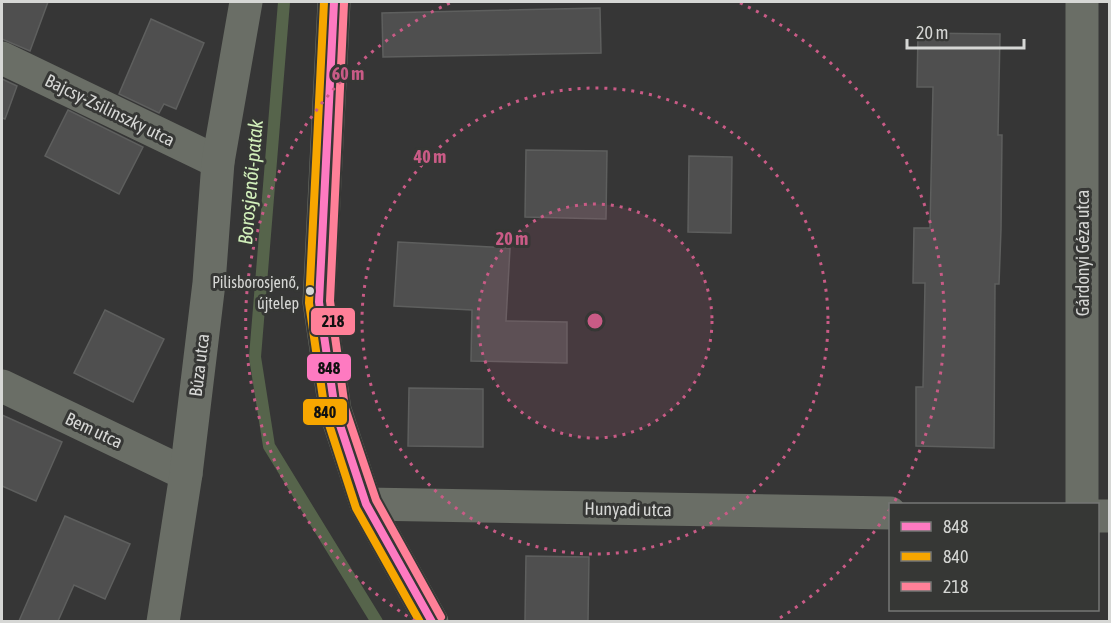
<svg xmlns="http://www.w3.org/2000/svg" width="1111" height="623" viewBox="0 0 1111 623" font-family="'Asap Condensed',sans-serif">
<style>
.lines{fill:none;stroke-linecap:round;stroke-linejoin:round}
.stream{stroke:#56644b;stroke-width:12}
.building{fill:#4f4f4f;stroke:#5e5f5e;stroke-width:1.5}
.minor{stroke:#6a6e66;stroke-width:33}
.tertiary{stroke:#6a6e66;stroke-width:33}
.bus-1-casing{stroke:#363735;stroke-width:12}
.bus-2-casing{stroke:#363735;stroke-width:12}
.bus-3-casing{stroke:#363735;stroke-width:12}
.bus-1{stroke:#fe7ac1;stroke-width:8}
.bus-2{stroke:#f7a600;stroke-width:8}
.bus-3{stroke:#ff8098;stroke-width:8}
.ring{fill:none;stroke:#c95b86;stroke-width:3;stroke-dasharray:3 6}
.bus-dot{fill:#d6d7d5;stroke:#363735;stroke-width:2}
.labels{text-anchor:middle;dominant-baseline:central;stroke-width:6;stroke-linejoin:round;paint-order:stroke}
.bus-label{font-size:16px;fill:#d6d7d5;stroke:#363735;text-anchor:end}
.street-label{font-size:18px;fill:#d6d7d5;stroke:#363735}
.water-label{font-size:20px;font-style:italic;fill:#d1efba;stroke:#363735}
.centre{fill:#c95b86;stroke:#363735;stroke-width:3}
.ring-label{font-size:18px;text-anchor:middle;font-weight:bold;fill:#c95b86;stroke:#363735;stroke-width:6;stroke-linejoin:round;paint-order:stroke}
.line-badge{stroke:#363735;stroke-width:2}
.pale-badge-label{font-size:16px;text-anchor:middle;font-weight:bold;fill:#111}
</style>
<rect width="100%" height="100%" fill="#363636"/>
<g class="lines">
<path class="stream" d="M 284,2 L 255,357 L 269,446 L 377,622"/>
</g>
<g class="building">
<path d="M 2,2 L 48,2 L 30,51 L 2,39 Z"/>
<path d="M 600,8 L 601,53 L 383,57 L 382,13 Z"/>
<path d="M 151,19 L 204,43 L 176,109 L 164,104 L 159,113 L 119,94 Z"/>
<path d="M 918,33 L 1000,34 L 998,135 L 1002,135 L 1001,229 L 999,284 L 995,284 L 994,448 L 916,446 L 916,387 L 923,387 L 925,283 L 913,283 L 914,228 L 930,228 L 933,87 L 917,87 Z"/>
<path d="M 2,79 L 17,86 L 5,119 L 2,118 Z"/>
<path d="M 68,110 L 143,147 L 119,194 L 45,156 Z"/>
<path d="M 526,150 L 607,151 L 606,219 L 525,217 Z"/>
<path d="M 689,156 L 732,157 L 731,233 L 688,232 Z"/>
<path d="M 398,242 L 510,248 L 506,321 L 567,322 L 567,363 L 471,361 L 472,310 L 394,306 Z"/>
<path d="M 105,310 L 164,339 L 133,402 L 74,373 Z"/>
<path d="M 409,388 L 483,389 L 483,447 L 408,446 Z"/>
<path d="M 2,415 L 62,442 L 36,501 L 2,486 Z"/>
<path d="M 65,516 L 130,544 L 105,599 L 74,585 L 58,621 L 19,621 Z"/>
<path d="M 526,556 L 589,557 L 588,621 L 525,621 Z"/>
</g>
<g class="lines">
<g class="minor">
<path d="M 2,58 L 218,162"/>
<path d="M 2,386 L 186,474"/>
<path d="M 366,504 L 890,513"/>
<path d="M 1082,504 L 1082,2"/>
<path d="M 1098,516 L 1110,516"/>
<path d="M 163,622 L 186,474 L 209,283 L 218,162 L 246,2"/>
</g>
<path class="tertiary" d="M 334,2 L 319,302 L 335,410 L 366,504 L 432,622"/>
<defs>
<path id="bus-1" d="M 334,2 L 319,302 L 335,410 L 366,504 L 432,622"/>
<path id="bus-2" d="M 324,2 L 309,303 L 325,412 L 356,508 L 420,622"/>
<path id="bus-3" d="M 344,3 L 330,301 L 345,408 L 376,500 L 441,617"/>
</defs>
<use href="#bus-1" class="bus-1-casing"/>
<use href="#bus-2" class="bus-2-casing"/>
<use href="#bus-3" class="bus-3-casing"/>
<use href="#bus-1" class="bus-1"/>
<use href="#bus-2" class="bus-2"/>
<use href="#bus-3" class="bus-3"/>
</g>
<circle cx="595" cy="321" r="117" fill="#c95b86" fill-opacity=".12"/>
<g class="ring">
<circle cx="595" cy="321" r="117"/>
<circle cx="595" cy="321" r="233"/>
<path d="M890 509A350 350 0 0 1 775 621M415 621A350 350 0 0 1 450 3M740 3A350 350 0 0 1 893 504"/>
</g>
<circle class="bus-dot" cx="310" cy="291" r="5"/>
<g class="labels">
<g class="bus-label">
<text x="299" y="282">Pilisborosjenő,<tspan x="299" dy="21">újtelep</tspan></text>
</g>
<g class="street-label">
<text transform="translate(110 110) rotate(26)">Bajcsy-Zsilinszky utca</text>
<text transform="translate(1082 253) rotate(-90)">Gárdonyi Géza utca</text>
<text transform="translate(199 365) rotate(-83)">Búza utca</text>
<text transform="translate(94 430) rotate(25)">Bem utca</text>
<text transform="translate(628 509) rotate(1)">Hunyadi utca</text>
</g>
<g class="water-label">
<text transform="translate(250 182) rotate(-85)">Borosjenői-patak</text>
</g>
</g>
<circle cx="595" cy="321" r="9" class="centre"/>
<g class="ring-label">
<text x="348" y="80">60 m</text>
<text x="430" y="163">40 m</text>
<text x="512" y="245">20 m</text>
</g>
<g class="line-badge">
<rect x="310" y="307" width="46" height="29" rx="6" fill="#ff8098"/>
<rect x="306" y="353" width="46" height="29" rx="6" fill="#fe7ac1"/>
<rect x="302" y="398" width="46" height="28" rx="6" fill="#f7a600"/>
</g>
<g class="pale-badge-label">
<text x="333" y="327">218</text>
<text x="329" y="374">848</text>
<text x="325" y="418">840</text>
</g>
<rect width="1111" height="623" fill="none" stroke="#d6d7d5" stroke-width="6"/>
<rect x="889" y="503" width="210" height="108" fill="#363735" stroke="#767775" stroke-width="1.5"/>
<rect x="901" y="522" width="30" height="9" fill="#fe7ac1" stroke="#767775" stroke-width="1.5"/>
<text x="943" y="533" font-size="18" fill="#d6d7d5">848</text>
<rect x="901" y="552" width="30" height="9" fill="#f7a600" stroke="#767775" stroke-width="1.5"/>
<text x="943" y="563" font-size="18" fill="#d6d7d5">840</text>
<rect x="901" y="582" width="30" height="9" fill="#ff8098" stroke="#767775" stroke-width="1.5"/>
<text x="943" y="593" font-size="18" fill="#d6d7d5">218</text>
<path d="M907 39v9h117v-9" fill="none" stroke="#d6d7d5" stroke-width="3"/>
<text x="916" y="39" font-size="18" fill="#d6d7d5" stroke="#363735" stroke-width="4.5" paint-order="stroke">20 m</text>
</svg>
